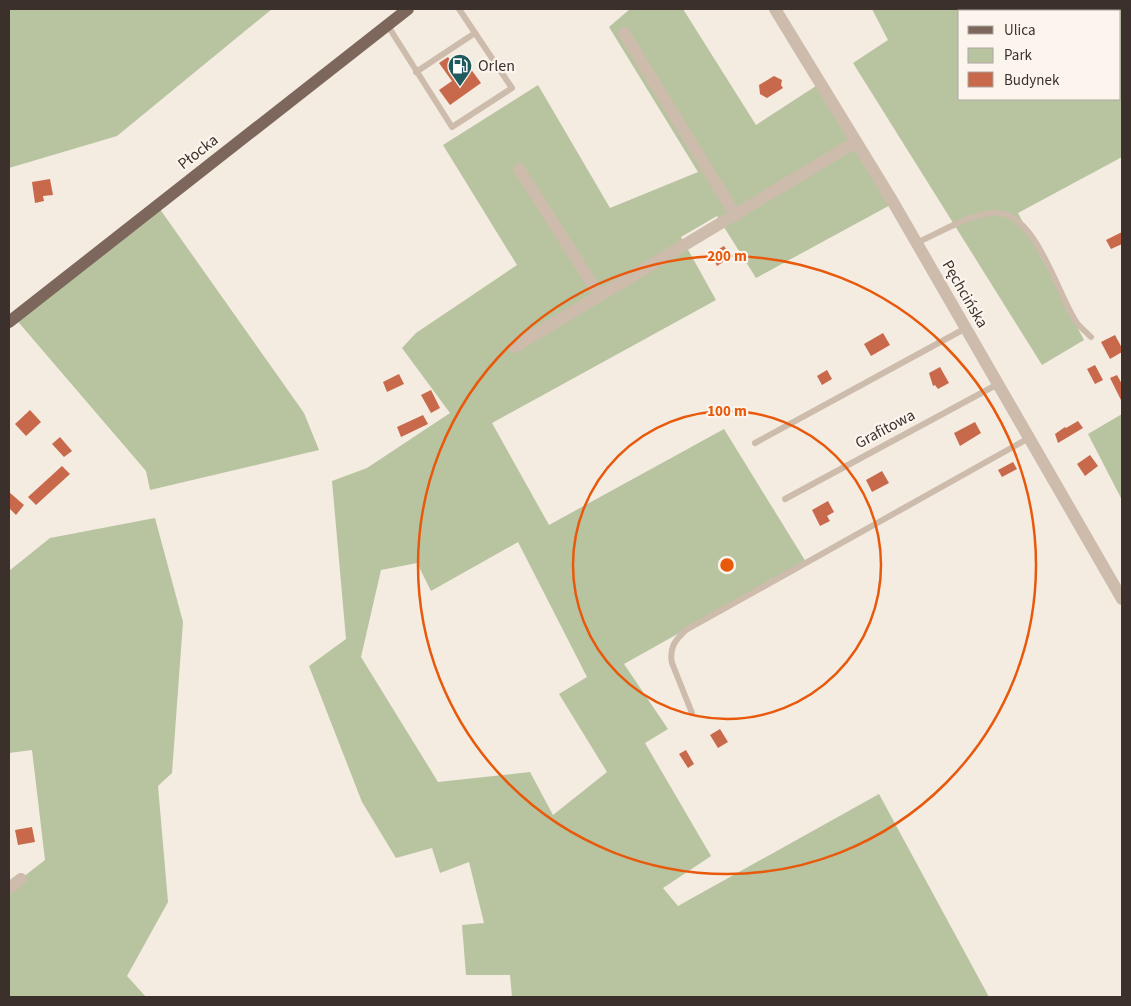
<svg xmlns="http://www.w3.org/2000/svg" width="1131" height="1006" viewBox="0 0 1131 1006" font-family="'Source Sans 3',sans-serif">
<style>
.green{fill:#b8c4a0;fill-rule:evenodd}
.building{fill:#c8694b}
.lines{fill:none;stroke-linecap:round;stroke-linejoin:round}
.service{stroke:#cdbbac;stroke-width:6}
.minor{stroke:#cdbbac;stroke-width:12}
.primary{stroke:#7d675c;stroke-width:12}
.ring{fill:none;stroke:#e8590c;stroke-width:2.5}
.labels{text-anchor:middle;dominant-baseline:central;stroke-width:4.5;stroke-linejoin:round;paint-order:stroke}
.poi-label{font-size:16px;fill:#3b302b;stroke:#fbf5ee;text-anchor:start}
.street-label{font-size:16px;fill:#3b302b;stroke:#fbf5ee}
.centre{fill:#e8590c;stroke:#fbf5ee;stroke-width:2.5}
.ring-label{font-size:15px;text-anchor:middle;font-weight:bold;fill:#e8590c;stroke:#fbf5ee;stroke-width:4.5;stroke-linejoin:round;paint-order:stroke}
</style>
<rect width="100%" height="100%" fill="#f4ebe1"/>
<g class="green">
<path d="M 9,9 L 272,9 L 117,136 L 9,168 Z"/>
<path d="M 630,9 L 683,9 L 756,125 L 819,84 L 894,203 L 756,278 L 717,216 L 681,237 L 716,300 L 492,423 L 549,525 L 724,429 L 806,562 L 624,664 L 668,729 L 645,743 L 711,856 L 663,888 L 678,906 L 879,794 L 989,997 L 512,997 L 510,975 L 466,975 L 462,925 L 484,923 L 469,862 L 440,873 L 432,848 L 396,858 L 362,802 L 309,666 L 346,639 L 332,481 L 367,468 L 450,413 L 402,348 L 416,333 L 517,265 L 443,145 L 538,85 L 610,208 L 698,172 L 609,27 ZM 518,542 L 587,677 L 559,694 L 607,772 L 553,815 L 530,772 L 438,782 L 361,657 L 381,570 L 417,563 L 431,591 Z"/>
<path d="M 872,9 L 1122,9 L 1122,157 L 1018,213 L 1084,340 L 1042,365 L 853,63 L 888,40 ZM 960,11 L 1120,11 L 1120,99 L 960,99 Z"/>
<path d="M 157,205 L 304,413 L 319,450 L 150,490 L 146,471 L 14,317 Z"/>
<path d="M 1122,414 L 1122,500 L 1088,434 Z"/>
<path d="M 155,518 L 183,622 L 172,773 L 158,786 L 168,902 L 127,976 L 146,997 L 9,997 L 9,888 L 45,860 L 32,750 L 9,753 L 9,571 L 50,538 Z"/>
</g>
<g class="building">
<path d="M 448,57 L 460,74 L 470,68 L 481,83 L 450,105 L 439,90 L 452,81 L 439,63 Z"/>
<path d="M 774,76 L 782,80 L 781,85 L 783,88 L 767,98 L 760,94 L 759,85 Z"/>
<path d="M 50,179 L 53,195 L 43,196 L 44,201 L 35,203 L 32,182 Z"/>
<path d="M 1122,232 L 1122,244 L 1111,249 L 1106,240 Z"/>
<path d="M 724,246 L 731,257 L 717,266 L 711,254 Z"/>
<path d="M 883,333 L 890,345 L 871,356 L 864,344 Z"/>
<path d="M 1115,335 L 1122,348 L 1122,352 L 1110,359 L 1101,342 Z"/>
<path d="M 1095,365 L 1103,380 L 1095,384 L 1087,369 Z"/>
<path d="M 940,367 L 949,383 L 938,389 L 935,385 L 933,386 L 929,373 Z"/>
<path d="M 827,370 L 832,379 L 822,385 L 817,376 Z"/>
<path d="M 399,374 L 404,384 L 387,392 L 383,382 Z"/>
<path d="M 1117,375 L 1122,384 L 1122,402 L 1110,378 Z"/>
<path d="M 431,390 L 440,408 L 431,413 L 421,395 Z"/>
<path d="M 30,410 L 41,422 L 26,436 L 15,424 Z"/>
<path d="M 423,415 L 428,424 L 401,437 L 397,427 Z"/>
<path d="M 1078,421 L 1083,428 L 1058,443 L 1055,434 L 1065,427 L 1066,428 Z"/>
<path d="M 975,422 L 981,433 L 960,446 L 954,433 Z"/>
<path d="M 60,437 L 72,451 L 64,457 L 52,444 Z"/>
<path d="M 1090,455 L 1098,466 L 1085,476 L 1077,464 Z"/>
<path d="M 1013,462 L 1017,469 L 1002,477 L 998,470 Z"/>
<path d="M 62,466 L 70,474 L 36,505 L 28,497 Z"/>
<path d="M 882,471 L 889,483 L 872,492 L 866,480 Z"/>
<path d="M 9,492 L 24,505 L 16,515 L 9,508 Z"/>
<path d="M 828,501 L 834,512 L 827,516 L 830,521 L 820,526 L 812,510 Z"/>
<path d="M 720,729 L 728,742 L 718,748 L 710,735 Z"/>
<path d="M 686,750 L 694,764 L 688,768 L 679,754 Z"/>
<path d="M 32,827 L 35,842 L 18,845 L 15,830 Z"/>
</g>
<g class="lines">
<g class="service">
<path d="M 388,26 L 452,127 L 512,88 L 459,9"/>
<path d="M 416,72 L 475,33"/>
<path d="M 916,243 C 939,233 968,215 992,213 C 1036,208 1057,295 1077,323 C 1081,328 1086,332 1091,337"/>
<path d="M 755,443 L 966,328"/>
<path d="M 785,499 L 998,384"/>
<path d="M 692,713 L 672,663 C 669,648 675,640 686,630 L 1029,438"/>
</g>
<g class="minor">
<path d="M 775,9 L 893,202 L 1122,599"/>
<path d="M 624,33 L 736,216"/>
<path d="M 519,169 L 600,296"/>
<path d="M 514,347 L 856,142"/>
<path d="M 9,888 L 21,879"/>
</g>
<path class="primary" d="M 9,322 L 408,9"/>
</g>
<g class="ring">
<circle cx="727" cy="565" r="154"/>
<circle cx="727" cy="565" r="309"/>
</g>
<defs>
<symbol id="fuel-pin" viewBox="-11 -11 22 30"><path d="M0 17L-7.5 6A9.5 9.5 0 1 1 7.5 6Z" fill="#1f5a5e" stroke="#fbf5ee"/><path d="M-5.5-6h7V0h2V4h1.3V-2.5L3-4.5l.8-.8L6-3V5H2.5V1h-1V6h-7ZM-4.2-4.7v3.2H.2V-4.7Z" fill="#fff"/></symbol>
</defs>
<g fill-rule="evenodd">
<use href="#fuel-pin" x="446" y="52" width="28" height="38"/>
</g>
<g class="labels">
<g class="poi-label">
<text x="478" y="66">Orlen</text>
</g>
<g class="street-label">
<text transform="translate(198 152) rotate(-38)">Płocka</text>
<text transform="translate(965 294) rotate(60)">Pęchcińska</text>
<text transform="translate(885 429) rotate(-28)">Grafitowa</text>
</g>
</g>
<circle cx="727" cy="565" r="8" class="centre"/>
<g class="ring-label">
<text x="727" y="261">200 m</text>
<text x="727" y="416">100 m</text>
</g>
<rect width="1131" height="1006" fill="none" stroke="#3b302b" stroke-width="20"/>
<rect x="958" y="10" width="162" height="90" fill="#fbf5ee" stroke="#aea6a0"/>
<rect x="968" y="26" width="25" height="8" fill="#7d675c" stroke="#aea6a0"/>
<text x="1004" y="35" font-size="15" fill="#3b302b">Ulica</text>
<rect x="968" y="48" width="25" height="15" fill="#b8c4a0" stroke="#aea6a0"/>
<text x="1004" y="60" font-size="15" fill="#3b302b">Park</text>
<rect x="968" y="72" width="25" height="15" fill="#c8694b" stroke="#aea6a0"/>
<text x="1004" y="85" font-size="15" fill="#3b302b">Budynek</text>
</svg>
